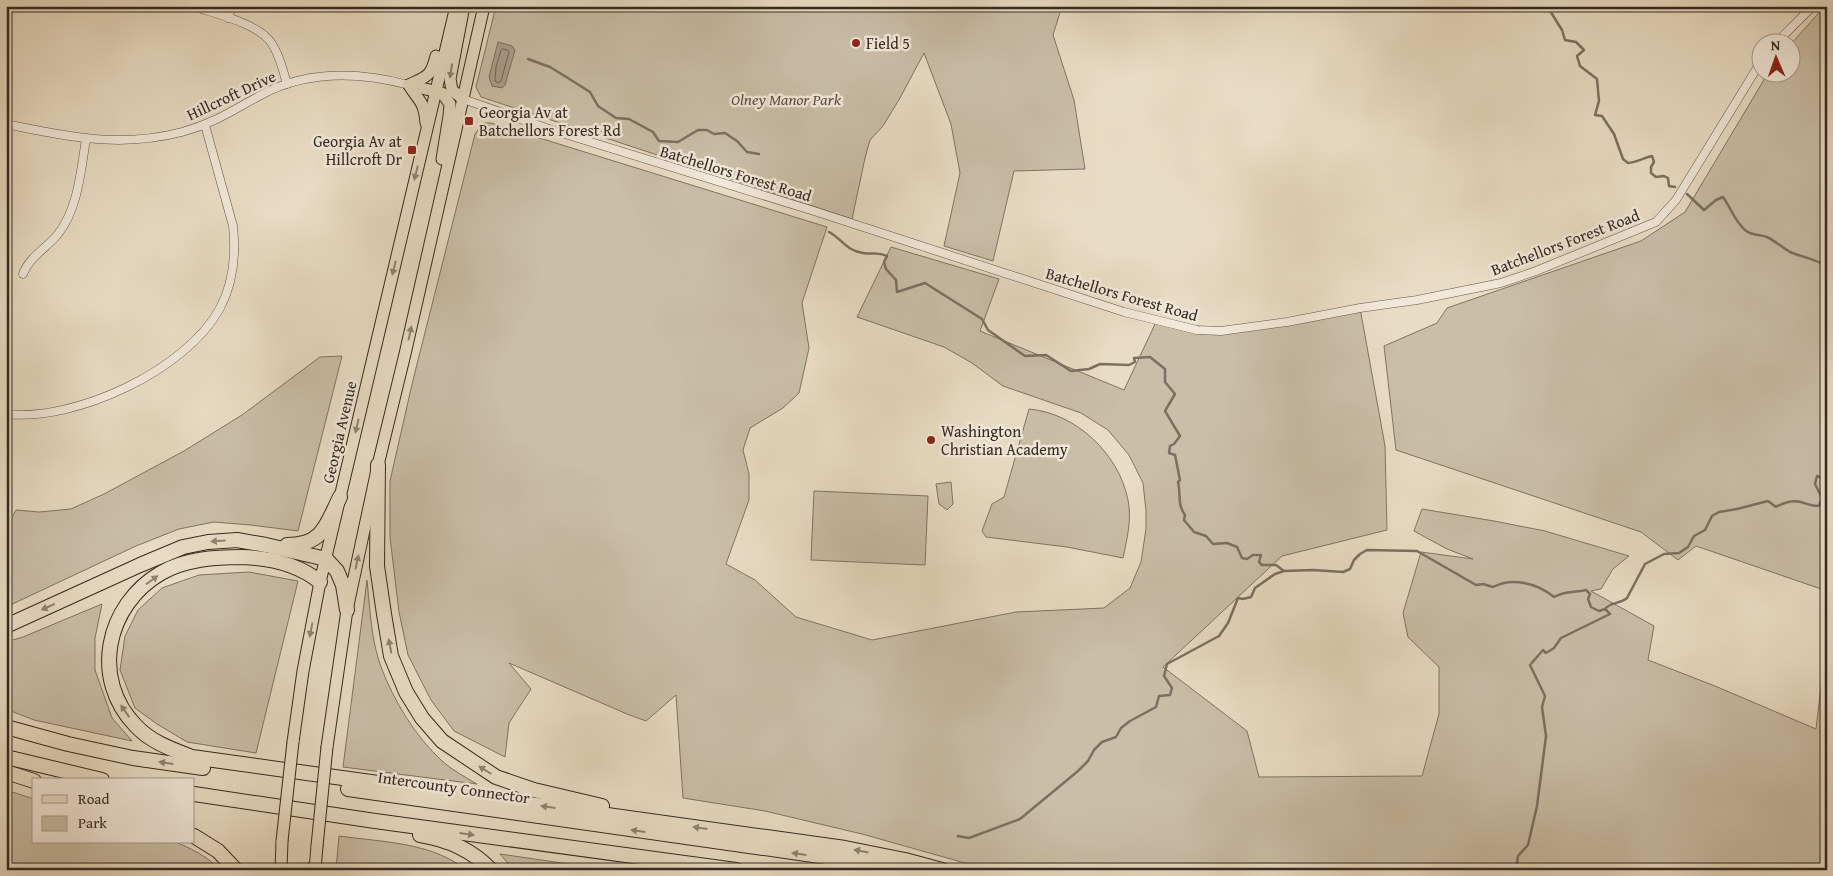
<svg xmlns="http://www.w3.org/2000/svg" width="1833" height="876" viewBox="0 0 1833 876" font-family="'Gentium Book Plus',serif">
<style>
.green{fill:#cabea8;stroke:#7f7464}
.water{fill:#ab9f8d;stroke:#7b7062}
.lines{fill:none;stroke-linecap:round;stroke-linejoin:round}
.shore{stroke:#706457;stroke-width:1}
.stream{stroke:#7b7062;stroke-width:2.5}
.minor-casing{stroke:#61564a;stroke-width:9}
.primary-casing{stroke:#342a21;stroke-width:13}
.motorway-casing{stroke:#342a21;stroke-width:16}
.minor{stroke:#f1e8d9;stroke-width:8}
.primary{stroke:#e9dcc4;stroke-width:11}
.motorway{stroke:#e9dcc4;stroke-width:14}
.primary-bridge-casing{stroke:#342a21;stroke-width:13;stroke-linecap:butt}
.primary-bridge{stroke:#e9dcc4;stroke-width:11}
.oneway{fill:#8e8372}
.poi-dot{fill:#8f2418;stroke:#f1e8d9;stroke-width:2}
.labels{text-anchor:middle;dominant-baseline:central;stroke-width:5;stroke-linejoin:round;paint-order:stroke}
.poi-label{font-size:16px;fill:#342a21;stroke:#f1e8d9;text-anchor:start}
.street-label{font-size:16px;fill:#342a21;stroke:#f1e8d9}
.park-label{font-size:16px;font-style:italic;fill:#5a4f43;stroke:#f1e8d9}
</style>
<rect width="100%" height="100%" fill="#e9dcc4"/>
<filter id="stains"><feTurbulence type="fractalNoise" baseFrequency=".004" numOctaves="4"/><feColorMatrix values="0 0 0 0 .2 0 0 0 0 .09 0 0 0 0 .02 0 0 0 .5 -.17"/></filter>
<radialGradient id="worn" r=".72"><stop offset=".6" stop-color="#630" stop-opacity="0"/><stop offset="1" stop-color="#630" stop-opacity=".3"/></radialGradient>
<g class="green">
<path d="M 496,6 L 1062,6 L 1053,35 L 1074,100 L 1085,169 L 1014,171 L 993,261 L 944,246 L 960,173 L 951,124 L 924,53 L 900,98 L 883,126 L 870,140 L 865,158 L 852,219 L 481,97 L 476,87 Z"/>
<path d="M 1825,6 L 1827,591 L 1696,546 L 1678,560 L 1641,532 L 1396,450 L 1384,346 L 1437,323 L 1447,308 L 1641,241 L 1685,212 L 1768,73 L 1790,72 L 1791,44 Z"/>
<path d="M 483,123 L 491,123 L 827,227 L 802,303 L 809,348 L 799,393 L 783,408 L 750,428 L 743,450 L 749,474 L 749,500 L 726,564 L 755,580 L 796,617 L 872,640 L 1016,612 L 1104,608 L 1130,588 L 1141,562 L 1146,529 L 1146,511 L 1143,483 L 1129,455 L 1108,430 L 1081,413 L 1003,386 L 972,363 L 944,347 L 857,317 L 891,247 L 999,279 L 980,331 L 1124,390 L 1157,320 L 1221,331 L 1360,308 L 1385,446 L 1387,530 L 1282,556 L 1163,667 L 1247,731 L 1259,777 L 1422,776 L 1439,714 L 1439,667 L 1408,637 L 1403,613 L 1421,552 L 1473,559 L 1447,549 L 1414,531 L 1422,509 L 1494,521 L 1545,531 L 1629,556 L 1613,569 L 1601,589 L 1591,591 L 1654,626 L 1648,660 L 1715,686 L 1816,729 L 1827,636 L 1827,870 L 990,870 L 862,834 L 765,811 L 683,798 L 676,695 L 646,721 L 627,714 L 509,663 L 531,689 L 509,723 L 505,757 L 454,731 L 431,700 L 408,655 L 399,612 L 390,537 L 390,481 L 413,380 L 475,134 Z"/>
<path d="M 342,356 L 298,531 L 251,525 L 214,522 L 179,529 L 136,546 L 6,607 L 6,529 L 16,510 L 39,512 L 71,509 L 104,494 L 184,451 L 242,415 L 320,357 Z"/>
<path d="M 1029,409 C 1076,413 1119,454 1128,500 C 1132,519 1127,539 1123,558 L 1067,547 L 986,537 L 982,531 L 992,504 L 1004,497 Z"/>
<path d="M 951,482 L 953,504 L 947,510 L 939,504 L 936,484 Z"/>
<path d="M 814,491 L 928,496 L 925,565 L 811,560 Z"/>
<path d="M 249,572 L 298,581 L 256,753 L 187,742 L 157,724 L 135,708 L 120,670 L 125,636 L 138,610 L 162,588 L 199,575 Z"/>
<path d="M 367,580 C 370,609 371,640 381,667 C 394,701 415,736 442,761 C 452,770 465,777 477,784 L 343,767 Z"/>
<path d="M 102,604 L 95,638 L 95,670 L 112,718 L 132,741 L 34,720 L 6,709 L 6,642 L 23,637 Z"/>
<path d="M 6,790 L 34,799 L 34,842 L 175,842 C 189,847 210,858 220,870 L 6,870 Z"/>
<path d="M 339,836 C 381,842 432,842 466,870 L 336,870 Z"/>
<path d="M 500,854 L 610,870 L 514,870 Z"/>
</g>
<path class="water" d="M 498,42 L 512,46 L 515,50 L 505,85 L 502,88 L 492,86 L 489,77 Z"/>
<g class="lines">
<path class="shore" d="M 503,49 L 507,50 L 509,52 L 501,81 L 498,83 L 495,81 L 496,67 L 501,50 Z"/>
<g class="stream">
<path d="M 1547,6 L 1562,30 L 1565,40 L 1576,42 L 1584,50 L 1577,56 L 1580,66 L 1597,79 L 1599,101 L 1595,115 L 1602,116 L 1614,134 L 1623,159 L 1628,163 C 1637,162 1643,158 1652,156 L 1654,162 L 1651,167 L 1651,173 L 1656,177 L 1664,176 L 1668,178 L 1669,186 L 1675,187"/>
<path d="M 528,59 L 550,67 L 571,80 L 590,92 L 598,106 L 616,118 L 629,119 L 653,132 L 659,141 L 678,142 L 698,130 L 707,130 L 714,134 L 725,133 L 737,141 L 747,152 L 759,154"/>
<path d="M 1687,194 L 1704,210 L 1716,200 L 1723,197 C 1731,208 1734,220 1745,230 C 1752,236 1758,234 1767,237 C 1772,239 1783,248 1790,252 C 1802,257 1815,259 1827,266"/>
<path d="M 829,232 C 842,239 847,251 863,253 C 874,255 876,251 887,256 L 884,262 L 886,269 L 896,280 L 897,292 L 925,283 L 982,319 L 988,330 L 1025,356 L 1046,355 L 1071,371 L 1089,369 L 1100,364 L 1129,365 L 1135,362 L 1134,358 L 1150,357 L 1165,369 L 1165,382 L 1175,394 L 1165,411 L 1180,436 L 1174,444 L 1170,446 L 1169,453 L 1175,455 C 1177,464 1178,471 1180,480 L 1178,482 C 1181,495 1177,504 1185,515 L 1184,520 L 1194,532 L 1206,536 L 1213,544 L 1227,543 L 1237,547 L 1242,558 L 1247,559 L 1253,555 L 1261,555 L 1259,562 L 1262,565 L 1276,565 L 1284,571"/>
<path d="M 958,836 L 969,838 L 1020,819 L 1078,771 L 1088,761 L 1094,750 L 1102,742 L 1116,737 L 1121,728 L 1130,721 L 1156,707 L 1159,696 L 1170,695 L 1172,688 L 1164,676 L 1167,664 L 1219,636 L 1228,623 L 1238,598 L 1243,599 L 1251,597 L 1255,588 L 1275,574 L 1284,571 L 1313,570 L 1343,572 L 1350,569 L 1354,560 L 1360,554 L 1367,550 L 1417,551 L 1476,585 L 1483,584 L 1493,587 C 1512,577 1537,583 1554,597 C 1566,590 1573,593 1586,590 L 1590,594 L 1588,599 L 1591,607 L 1599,611 L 1605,609"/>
<path d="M 1516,870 L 1518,856 L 1528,845 L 1537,806 L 1546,736 L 1542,707 L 1545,696 L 1530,665 L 1543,650 L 1546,653 L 1554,648 L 1561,638 L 1610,614 L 1605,609 C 1610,602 1620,604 1627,598 L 1645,564 L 1664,554 L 1679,553 L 1688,547 L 1694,536 L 1705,530 L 1712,516 L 1719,512 L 1737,509 L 1768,501 L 1776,507 C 1783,503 1793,500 1801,502 C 1808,504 1811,506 1819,506 L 1822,498 L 1815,484 L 1817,476 L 1827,480"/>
</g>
<defs>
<g id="minor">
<path d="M 193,6 C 215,14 259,23 272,44 C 280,56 283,70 287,84"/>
<path d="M 228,18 L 232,6"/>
<path d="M 1777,42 L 1813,6"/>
<path d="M 463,99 L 552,130 L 814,211 L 1124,312 L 1197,330 L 1221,331 L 1287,322 L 1360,308 L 1417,300 L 1501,283 L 1536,271 L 1656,222 L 1676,200 L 1760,63"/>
<path d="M 6,124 C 67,137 121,148 182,132 C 215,123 233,110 261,95 C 307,70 360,72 409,85"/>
<path d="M 23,274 C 29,257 47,248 58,234 C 78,209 81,170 86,139"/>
<path d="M 6,414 C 75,422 187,370 220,308 C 234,282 236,254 233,226 L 205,125"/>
</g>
<g id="primary">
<path d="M 409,85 L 442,93 L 450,104 L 449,116 L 442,159"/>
<path d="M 409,85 C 427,76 431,77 436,56"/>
<path d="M 409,85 C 419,102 424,100 426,123"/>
<path d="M 463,99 L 452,90 L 450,79 L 464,6"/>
<path d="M 293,742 L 303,671 L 320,582 L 456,6"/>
<path d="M 327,747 L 347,610 L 378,465 L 405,354 L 484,6"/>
<path d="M 281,870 L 282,841"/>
<path d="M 315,870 L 317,846"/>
</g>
<g id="motorway">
<path d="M 378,465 L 377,566 L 384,614 L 391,656 L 406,692 L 422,718 L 442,741 L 496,777 L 534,790 L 602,806"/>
<path d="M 287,545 C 323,545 326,525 340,497"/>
<path d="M 320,582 C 298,564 271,558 242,557 C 215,557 185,559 161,573 C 106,605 90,679 136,726 C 151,742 171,749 192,757 L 845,848 L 905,860 L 942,870"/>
<path d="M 6,626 L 140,565 L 183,547 L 208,542 L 237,540 L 266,545 L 326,559 L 337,571 L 343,585 L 347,610"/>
<path d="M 6,727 L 68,744 L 133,758 L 203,768"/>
<path d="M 6,757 L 102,780"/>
<path d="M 6,772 L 34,781"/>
<path d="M 348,789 L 834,858 L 899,870"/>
<path d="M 194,794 L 375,821 L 736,870"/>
<path d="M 420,835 C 446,839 472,850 491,870"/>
<path d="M 194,836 L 218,851 L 236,870"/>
<path d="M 315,867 L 315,870"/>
</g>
</defs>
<use href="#minor" class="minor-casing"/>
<use href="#primary" class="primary-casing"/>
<use href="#motorway" class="motorway-casing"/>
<use href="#minor" class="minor"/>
<use href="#primary" class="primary"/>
<use href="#motorway" class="motorway"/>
<defs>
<g id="primary-bridge">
<path d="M 282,841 L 293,742"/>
<path d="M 317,846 L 327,747"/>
</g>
</defs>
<use href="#primary-bridge" class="primary-bridge-casing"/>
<use href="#primary-bridge" class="primary-bridge"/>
</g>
<defs><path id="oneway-solid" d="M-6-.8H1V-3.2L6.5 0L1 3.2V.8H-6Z" transform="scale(1.25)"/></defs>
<g class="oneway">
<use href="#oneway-solid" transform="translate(451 71) rotate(98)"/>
<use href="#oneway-solid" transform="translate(416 173) rotate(104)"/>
<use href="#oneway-solid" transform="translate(394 268) rotate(104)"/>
<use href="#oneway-solid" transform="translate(410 333) rotate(-78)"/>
<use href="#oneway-solid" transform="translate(357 426) rotate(103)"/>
<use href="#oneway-solid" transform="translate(218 541) rotate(177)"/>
<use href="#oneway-solid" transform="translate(357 562) rotate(-78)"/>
<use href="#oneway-solid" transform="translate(152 580) rotate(-36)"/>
<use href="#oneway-solid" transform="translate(48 607) rotate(156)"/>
<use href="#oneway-solid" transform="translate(311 630) rotate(101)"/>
<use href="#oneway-solid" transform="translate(390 646) rotate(-101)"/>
<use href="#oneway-solid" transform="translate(125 711) rotate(-125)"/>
<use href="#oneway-solid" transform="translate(166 763) rotate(-172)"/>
<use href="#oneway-solid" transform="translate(485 770) rotate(-148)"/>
<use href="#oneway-solid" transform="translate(548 807) rotate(-172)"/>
<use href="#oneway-solid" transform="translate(700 828) rotate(-172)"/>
<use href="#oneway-solid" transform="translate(638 831) rotate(-172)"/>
<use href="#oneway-solid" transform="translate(467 834) rotate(8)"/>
<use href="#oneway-solid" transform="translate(861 851) rotate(-169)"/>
<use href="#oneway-solid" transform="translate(799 854) rotate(-172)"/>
</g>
<g class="poi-dot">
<circle cx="856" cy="43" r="5"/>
<rect x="464" y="116" width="10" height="10" rx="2.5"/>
<rect x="407" y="145" width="10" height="10" rx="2.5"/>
<circle cx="931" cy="440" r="5"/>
</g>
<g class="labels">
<g class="poi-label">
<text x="866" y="43">Field 5</text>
<text x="479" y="112">Georgia Av at<tspan x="479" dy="18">Batchellors Forest Rd</tspan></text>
<text x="402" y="141" text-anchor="end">Georgia Av at<tspan x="402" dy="18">Hillcroft Dr</tspan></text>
<text x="941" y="431">Washington<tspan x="941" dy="18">Christian Academy</tspan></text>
</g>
<g class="street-label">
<text transform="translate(231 95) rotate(-25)">Hillcroft Drive</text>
<text transform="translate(736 173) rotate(17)">Batchellors Forest Road</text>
<text transform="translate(1565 242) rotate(-21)">Batchellors Forest Road</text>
<text transform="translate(1122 294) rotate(16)">Batchellors Forest Road</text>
<text transform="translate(339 432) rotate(-77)">Georgia Avenue</text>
<text transform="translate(454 787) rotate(8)">Intercounty Connector</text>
</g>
<g class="park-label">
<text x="786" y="99">Olney Manor Park</text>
</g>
</g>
<rect width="1833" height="876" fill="none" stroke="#e9dcc4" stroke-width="25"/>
<rect x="8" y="8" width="1818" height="861" fill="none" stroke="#342a21" stroke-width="2.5"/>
<rect x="12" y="12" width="1808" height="851" fill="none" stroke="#342a21"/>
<rect x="32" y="778" width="162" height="65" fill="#f1e8d9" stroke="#a59c8f"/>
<rect x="42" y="795" width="25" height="8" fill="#e9dcc4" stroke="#a59c8f"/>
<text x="78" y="804" font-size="15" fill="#342a21">Road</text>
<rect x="42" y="816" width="25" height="15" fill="#cabea8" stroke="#a59c8f"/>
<text x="78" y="828" font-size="15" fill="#342a21">Park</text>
<g transform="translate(1776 58) rotate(358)"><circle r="24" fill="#f1e8d9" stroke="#a59c8f"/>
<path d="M0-4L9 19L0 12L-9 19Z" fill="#8f2418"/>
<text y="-8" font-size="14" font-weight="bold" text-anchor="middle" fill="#342a21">N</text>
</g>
<rect width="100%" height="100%" filter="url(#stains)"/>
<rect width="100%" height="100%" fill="url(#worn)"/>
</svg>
